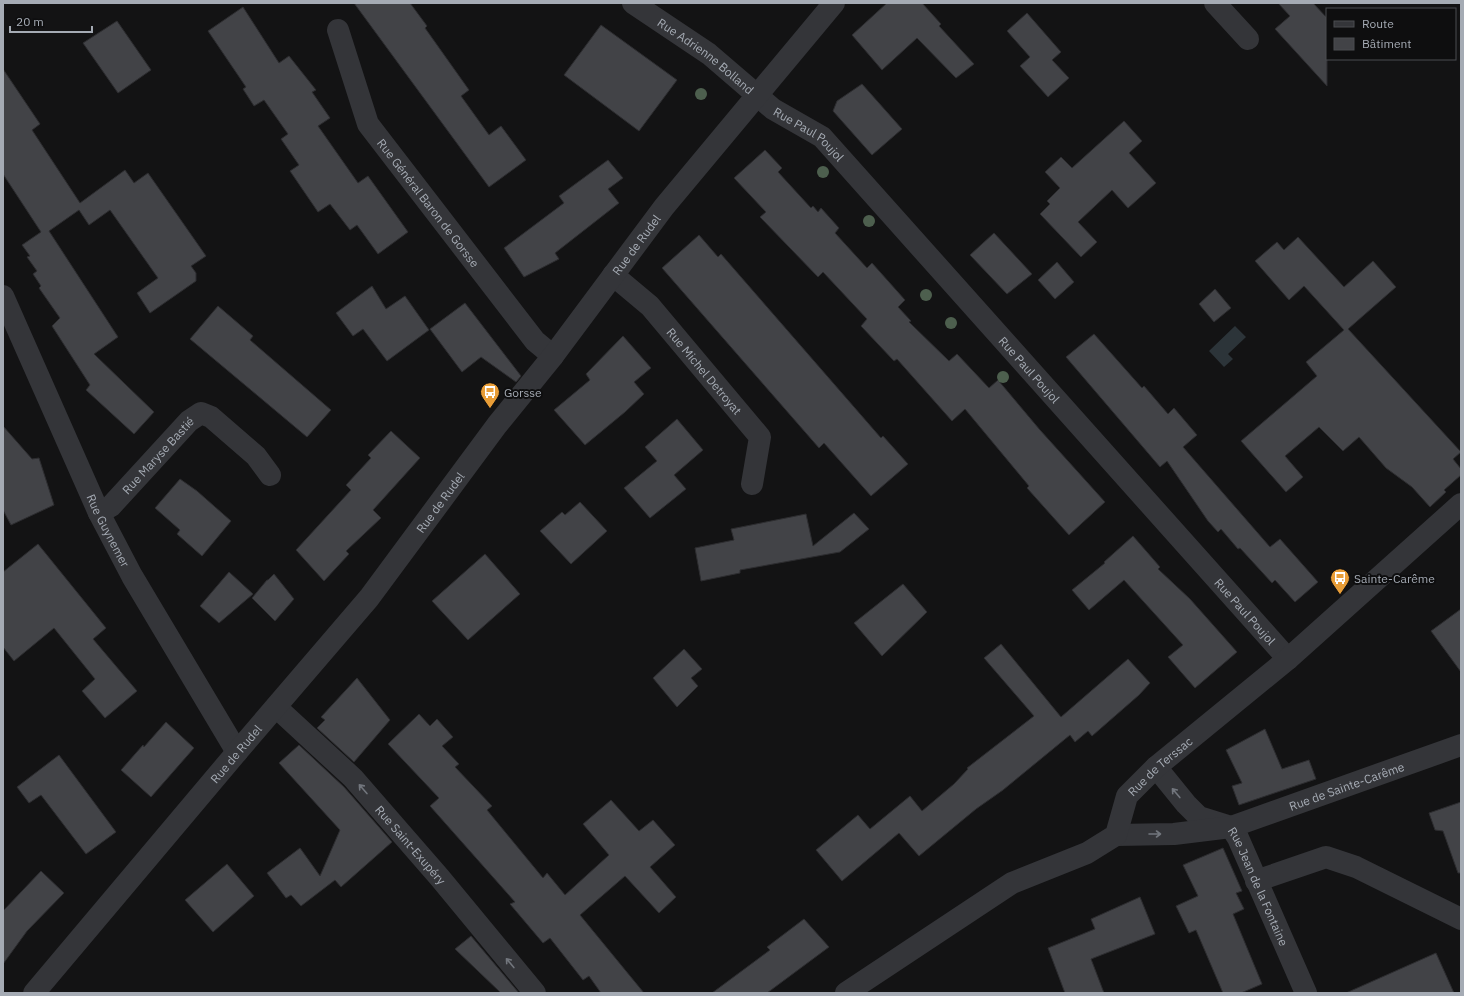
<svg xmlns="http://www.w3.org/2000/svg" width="1464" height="996" viewBox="0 0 1464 996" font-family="'IBM Plex Sans',sans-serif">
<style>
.water{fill:#2c3439}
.building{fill:#424347;stroke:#2d2d30}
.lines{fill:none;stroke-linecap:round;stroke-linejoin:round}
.minor{stroke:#343539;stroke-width:22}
.tree{fill:#4d5f4e}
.oneway{stroke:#72767d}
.labels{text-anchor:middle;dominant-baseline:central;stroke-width:4;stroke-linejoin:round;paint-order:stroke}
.street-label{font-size:12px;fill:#a5abb4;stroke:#0e0e0f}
.poi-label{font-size:12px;fill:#a5abb4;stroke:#0e0e0f;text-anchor:start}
</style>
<rect width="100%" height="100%" fill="#131314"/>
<path class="water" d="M 1235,326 L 1246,337 L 1228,354 L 1233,359 L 1224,367 L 1209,351 Z"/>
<g class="building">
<path d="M 354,3 L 410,3 L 427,26 L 425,28 L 469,90 L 461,96 L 489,135 L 501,126 L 526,160 L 489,187 Z"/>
<path d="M 887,3 L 922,3 L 941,24 L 939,26 L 974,64 L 956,78 L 917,38 L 882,70 L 852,35 Z"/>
<path d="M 1278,3 L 1313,3 L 1327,18 L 1327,86 L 1275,29 L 1290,16 Z"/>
<path d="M 243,7 L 279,63 L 289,56 L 316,90 L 312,92 L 330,118 L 318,126 L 358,183 L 368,176 L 408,232 L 378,254 L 357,225 L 350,230 L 330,204 L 318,212 L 290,171 L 299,165 L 281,139 L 288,134 L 264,100 L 254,106 L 243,89 L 246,87 L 208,31 Z"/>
<path d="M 1027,13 L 1061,52 L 1052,60 L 1069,78 L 1048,97 L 1020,66 L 1030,57 L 1007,31 Z"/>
<path d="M 117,21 L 151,70 L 118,93 L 83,43 Z"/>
<path d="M 601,25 L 677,80 L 639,131 L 564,75 Z"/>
<path d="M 3,69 L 40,124 L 32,130 L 80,203 L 125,170 L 134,183 L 148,173 L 206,256 L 191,266 L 196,273 L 196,281 L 150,313 L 137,293 L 158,278 L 110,210 L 89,225 L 79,210 L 49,231 L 118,337 L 94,354 L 154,412 L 134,434 L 86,390 L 90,385 L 52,326 L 60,318 L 39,288 L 41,286 L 33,274 L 37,271 L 27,257 L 30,256 L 22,245 L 41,232 L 3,174 Z"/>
<path d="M 862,84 L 902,129 L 872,155 L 833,111 L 837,101 Z"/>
<path d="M 1124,121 L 1142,141 L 1129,153 L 1156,183 L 1128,208 L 1112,190 L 1078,222 L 1097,242 L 1081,257 L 1040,214 L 1050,204 L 1047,201 L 1060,188 L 1045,172 L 1061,157 L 1072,168 Z"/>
<path d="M 765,150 L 782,168 L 778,172 L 811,208 L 813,206 L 818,212 L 821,208 L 839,228 L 835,233 L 867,268 L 872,263 L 905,300 L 898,307 L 911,321 L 909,322 L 949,361 L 957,354 L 989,388 L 998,380 L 1040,430 L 1105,502 L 1069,535 L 1027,488 L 1029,486 L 965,409 L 952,421 L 897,359 L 894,361 L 861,326 L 867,319 L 823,272 L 818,277 L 760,217 L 766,212 L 734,178 Z"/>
<path d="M 608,160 L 623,178 L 608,189 L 619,203 L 555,253 L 559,259 L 524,277 L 504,248 L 564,203 L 559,196 Z"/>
<path d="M 994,233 L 1032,274 L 1007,294 L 970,255 Z"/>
<path d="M 699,235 L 718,257 L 721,254 L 881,438 L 883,436 L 908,464 L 871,496 L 824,443 L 819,448 L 662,268 Z"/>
<path d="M 1298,237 L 1344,287 L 1373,261 L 1396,287 L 1348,329 L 1461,452 L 1453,459 L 1461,469 L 1461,475 L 1444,490 L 1446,492 L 1430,507 L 1412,487 L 1386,468 L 1359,437 L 1343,451 L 1319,427 L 1285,456 L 1303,477 L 1286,492 L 1241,441 L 1317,376 L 1306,362 L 1344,330 L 1304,286 L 1289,300 L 1255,261 L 1277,242 L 1284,250 Z"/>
<path d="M 1057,262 L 1074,282 L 1055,299 L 1038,280 Z"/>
<path d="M 372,286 L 386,309 L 405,296 L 429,330 L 387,361 L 363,329 L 353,336 L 336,313 Z"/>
<path d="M 1215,289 L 1231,308 L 1214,322 L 1199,304 Z"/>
<path d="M 465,303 L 521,376 L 516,382 L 481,357 L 462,372 L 430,329 Z"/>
<path d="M 218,306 L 253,336 L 250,340 L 331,410 L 307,437 L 190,339 Z"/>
<path d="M 1094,334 L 1142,388 L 1144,386 L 1168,414 L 1174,408 L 1197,435 L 1183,447 L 1270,547 L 1280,539 L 1318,582 L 1295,602 L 1275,580 L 1272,583 L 1240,548 L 1238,549 L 1221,529 L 1218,532 L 1208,521 L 1167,461 L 1160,467 L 1066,357 Z"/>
<path d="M 623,336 L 651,368 L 634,382 L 644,394 L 625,412 L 585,445 L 554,410 L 590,380 L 586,374 Z"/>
<path d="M 677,419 L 703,450 L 674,475 L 686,489 L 650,518 L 624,488 L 657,461 L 645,447 Z"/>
<path d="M 3,426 L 32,459 L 39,458 L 54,505 L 11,525 L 3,510 Z"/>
<path d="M 391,431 L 420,458 L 373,510 L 381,518 L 346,551 L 349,554 L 324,581 L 296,550 L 351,490 L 346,485 L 371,458 L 368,455 Z"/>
<path d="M 180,479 L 197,491 L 231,521 L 202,556 L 177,534 L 180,530 L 155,508 Z"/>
<path d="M 580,502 L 607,531 L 571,564 L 540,531 L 562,512 L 565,515 Z"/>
<path d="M 854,513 L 869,529 L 840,552 L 740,570 L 740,573 L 701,581 L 695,548 L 734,540 L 731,529 L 806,514 L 813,546 Z"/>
<path d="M 1133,536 L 1160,567 L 1158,569 L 1190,599 L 1237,652 L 1195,688 L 1168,657 L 1183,645 L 1124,580 L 1089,610 L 1072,590 L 1105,563 L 1104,562 Z"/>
<path d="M 38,544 L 106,628 L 93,639 L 137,691 L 105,718 L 82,691 L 95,679 L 54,628 L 14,661 L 3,647 L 3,572 Z"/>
<path d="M 485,554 L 520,594 L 468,640 L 432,601 Z"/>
<path d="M 229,572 L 253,594 L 219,623 L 200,606 Z"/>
<path d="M 274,574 L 294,599 L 275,621 L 252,598 L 267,580 L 268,580 Z"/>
<path d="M 903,584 L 927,612 L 882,656 L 854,623 Z"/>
<path d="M 1461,609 L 1461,672 L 1431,631 Z"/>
<path d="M 1001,644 L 1061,717 L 1128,659 L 1150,683 L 1139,695 L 1092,736 L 1088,731 L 1075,742 L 1070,735 L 1003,790 L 976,809 L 919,856 L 899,833 L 842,881 L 816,850 L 858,815 L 870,829 L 910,796 L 922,811 L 954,784 L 968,769 L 967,768 L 1034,716 L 984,658 Z"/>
<path d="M 684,649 L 702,669 L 691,678 L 698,686 L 677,707 L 653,678 Z"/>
<path d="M 357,678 L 390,720 L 354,762 L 317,728 L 325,720 L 321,717 Z"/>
<path d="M 419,714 L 430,726 L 437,719 L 453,737 L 442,746 L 459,764 L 455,767 L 492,806 L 487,810 L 543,878 L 547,873 L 565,895 L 609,855 L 583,824 L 611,800 L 639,831 L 653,820 L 675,845 L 650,867 L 676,897 L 659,913 L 625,876 L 580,915 L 644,993 L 601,993 L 589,976 L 583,980 L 550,938 L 543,943 L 510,904 L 515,902 L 430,806 L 439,798 L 388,744 Z"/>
<path d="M 166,722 L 194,748 L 151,797 L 121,770 L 143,745 L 144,747 Z"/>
<path d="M 1265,729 L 1282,769 L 1309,760 L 1316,779 L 1239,805 L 1232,786 L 1242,783 L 1226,750 Z"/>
<path d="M 299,745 L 344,787 L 392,842 L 341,887 L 335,880 L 301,906 L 291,895 L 286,898 L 267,873 L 300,848 L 320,876 L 340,830 L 279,763 Z"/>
<path d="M 59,755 L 116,832 L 86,854 L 41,795 L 29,803 L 17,787 Z"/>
<path d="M 1461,802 L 1461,873 L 1458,873 L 1443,831 L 1435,830 L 1429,813 Z"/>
<path d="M 1223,848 L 1242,891 L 1236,893 L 1244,909 L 1233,914 L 1262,984 L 1241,993 L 1223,993 L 1196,930 L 1189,933 L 1176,906 L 1198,896 L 1183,865 Z"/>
<path d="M 227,864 L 254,896 L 213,932 L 185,900 Z"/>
<path d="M 41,871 L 64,893 L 27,931 L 3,964 L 3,911 Z"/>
<path d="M 1140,897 L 1155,934 L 1091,959 L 1104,993 L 1065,993 L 1048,948 L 1095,929 L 1091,919 Z"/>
<path d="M 804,919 L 829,947 L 767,993 L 712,993 L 770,950 L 767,947 Z"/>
<path d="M 471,936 L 519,993 L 501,993 L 455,949 Z"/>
<path d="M 1436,953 L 1454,993 L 1346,993 Z"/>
</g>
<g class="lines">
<g class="minor">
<path id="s1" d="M 633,3 L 709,54 L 773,109 L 822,137 L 1288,659"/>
<path d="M 1215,3 L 1248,39"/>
<path id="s2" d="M 338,30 L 368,124 L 535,341 L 553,356"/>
<path id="s3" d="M 613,275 L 650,306 L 760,437 L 752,484"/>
<path id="s4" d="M 3,296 L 99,513 L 132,576 L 237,752"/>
<path id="s5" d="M 99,513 L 111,506 L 189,421 L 201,413 L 211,417 L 256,456 L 270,475"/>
<path id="s6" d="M 276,707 L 353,778 L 440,878 L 535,993"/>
<path id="s7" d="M 1156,767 L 1186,804 L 1199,817 L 1231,827 L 1238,838 L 1306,993"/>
<path id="s8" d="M 1116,835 L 1174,834 L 1231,827 L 1461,745"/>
<path d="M 1256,881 L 1326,857 L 1356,867 L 1461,919"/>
<path id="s9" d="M 34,993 L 237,752 L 369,598 L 497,425 L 553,356 L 664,207 L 834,3"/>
<path id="s10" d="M 846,993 L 1012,883 L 1087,853 L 1116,835 L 1127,796 L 1156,767 L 1288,659 L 1461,504"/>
</g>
</g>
<g class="tree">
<circle cx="701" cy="94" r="6"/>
<circle cx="823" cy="172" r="6"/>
<circle cx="869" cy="221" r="6"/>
<circle cx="926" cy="295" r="6"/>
<circle cx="951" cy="323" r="6"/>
<circle cx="1003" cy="377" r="6"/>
</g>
<defs><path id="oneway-shaft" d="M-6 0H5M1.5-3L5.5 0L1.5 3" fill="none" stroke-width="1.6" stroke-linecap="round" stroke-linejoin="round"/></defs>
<g class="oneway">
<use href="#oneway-shaft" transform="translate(363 789) rotate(-131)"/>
<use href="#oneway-shaft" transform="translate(1176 793) rotate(-130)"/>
<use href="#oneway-shaft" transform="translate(1155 834)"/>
<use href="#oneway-shaft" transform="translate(510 963) rotate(-130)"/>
</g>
<defs>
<symbol id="bus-pin" viewBox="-11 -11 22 30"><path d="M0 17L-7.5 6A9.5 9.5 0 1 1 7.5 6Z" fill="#e89d37" stroke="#0e0e0f"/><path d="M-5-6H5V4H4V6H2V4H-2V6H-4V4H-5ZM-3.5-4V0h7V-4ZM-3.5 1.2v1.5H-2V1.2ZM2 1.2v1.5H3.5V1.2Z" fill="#fff"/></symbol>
</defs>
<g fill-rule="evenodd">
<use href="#bus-pin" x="479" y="381" width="22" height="30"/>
<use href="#bus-pin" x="1329" y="567" width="22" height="30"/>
</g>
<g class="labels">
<g class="street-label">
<text stroke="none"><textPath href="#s1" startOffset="90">Rue Adrienne Bolland</textPath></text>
<text stroke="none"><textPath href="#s1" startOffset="220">Rue Paul Poujol</textPath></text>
<text stroke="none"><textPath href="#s2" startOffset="198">Rue Général Baron de Gorsse</textPath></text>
<text stroke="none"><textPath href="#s9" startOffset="961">Rue de Rudel</textPath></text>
<text stroke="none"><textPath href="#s1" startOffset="544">Rue Paul Poujol</textPath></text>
<text stroke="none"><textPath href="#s3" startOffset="133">Rue Michel Detroyat</textPath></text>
<text stroke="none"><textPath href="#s5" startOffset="83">Rue Maryse Bastié</textPath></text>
<text stroke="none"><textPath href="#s9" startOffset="637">Rue de Rudel</textPath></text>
<text stroke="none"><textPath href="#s4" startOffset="257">Rue Guynemer</textPath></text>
<text stroke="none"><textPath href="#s1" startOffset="868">Rue Paul Poujol</textPath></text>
<text stroke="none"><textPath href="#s9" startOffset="313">Rue de Rudel</textPath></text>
<text stroke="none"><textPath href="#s10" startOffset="399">Rue de Terssac</textPath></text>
<text stroke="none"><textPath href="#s8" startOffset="238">Rue de Sainte-Carême</textPath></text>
<text stroke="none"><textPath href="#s6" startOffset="193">Rue Saint-Exupéry</textPath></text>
<text stroke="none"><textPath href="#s7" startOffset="165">Rue Jean de la Fontaine</textPath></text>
</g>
<g class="poi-label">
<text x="504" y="392">Gorsse</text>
<text x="1354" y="578">Sainte-Carême</text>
</g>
</g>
<rect width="1464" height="996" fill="none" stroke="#a5abb4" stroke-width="8"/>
<rect x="1326" y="8" width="130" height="52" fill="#0e0e0f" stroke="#4a4d51"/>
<rect x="1334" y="21" width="20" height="6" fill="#343539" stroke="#4a4d51"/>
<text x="1362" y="28" font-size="12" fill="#a5abb4">Route</text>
<rect x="1334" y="38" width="20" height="12" fill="#424347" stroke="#4a4d51"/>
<text x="1362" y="48" font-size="12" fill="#a5abb4">Bâtiment</text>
<path d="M10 26v6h82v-6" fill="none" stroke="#a5abb4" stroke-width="2"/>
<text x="16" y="26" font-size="12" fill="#a5abb4" stroke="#0e0e0f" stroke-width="3" paint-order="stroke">20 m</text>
</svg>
